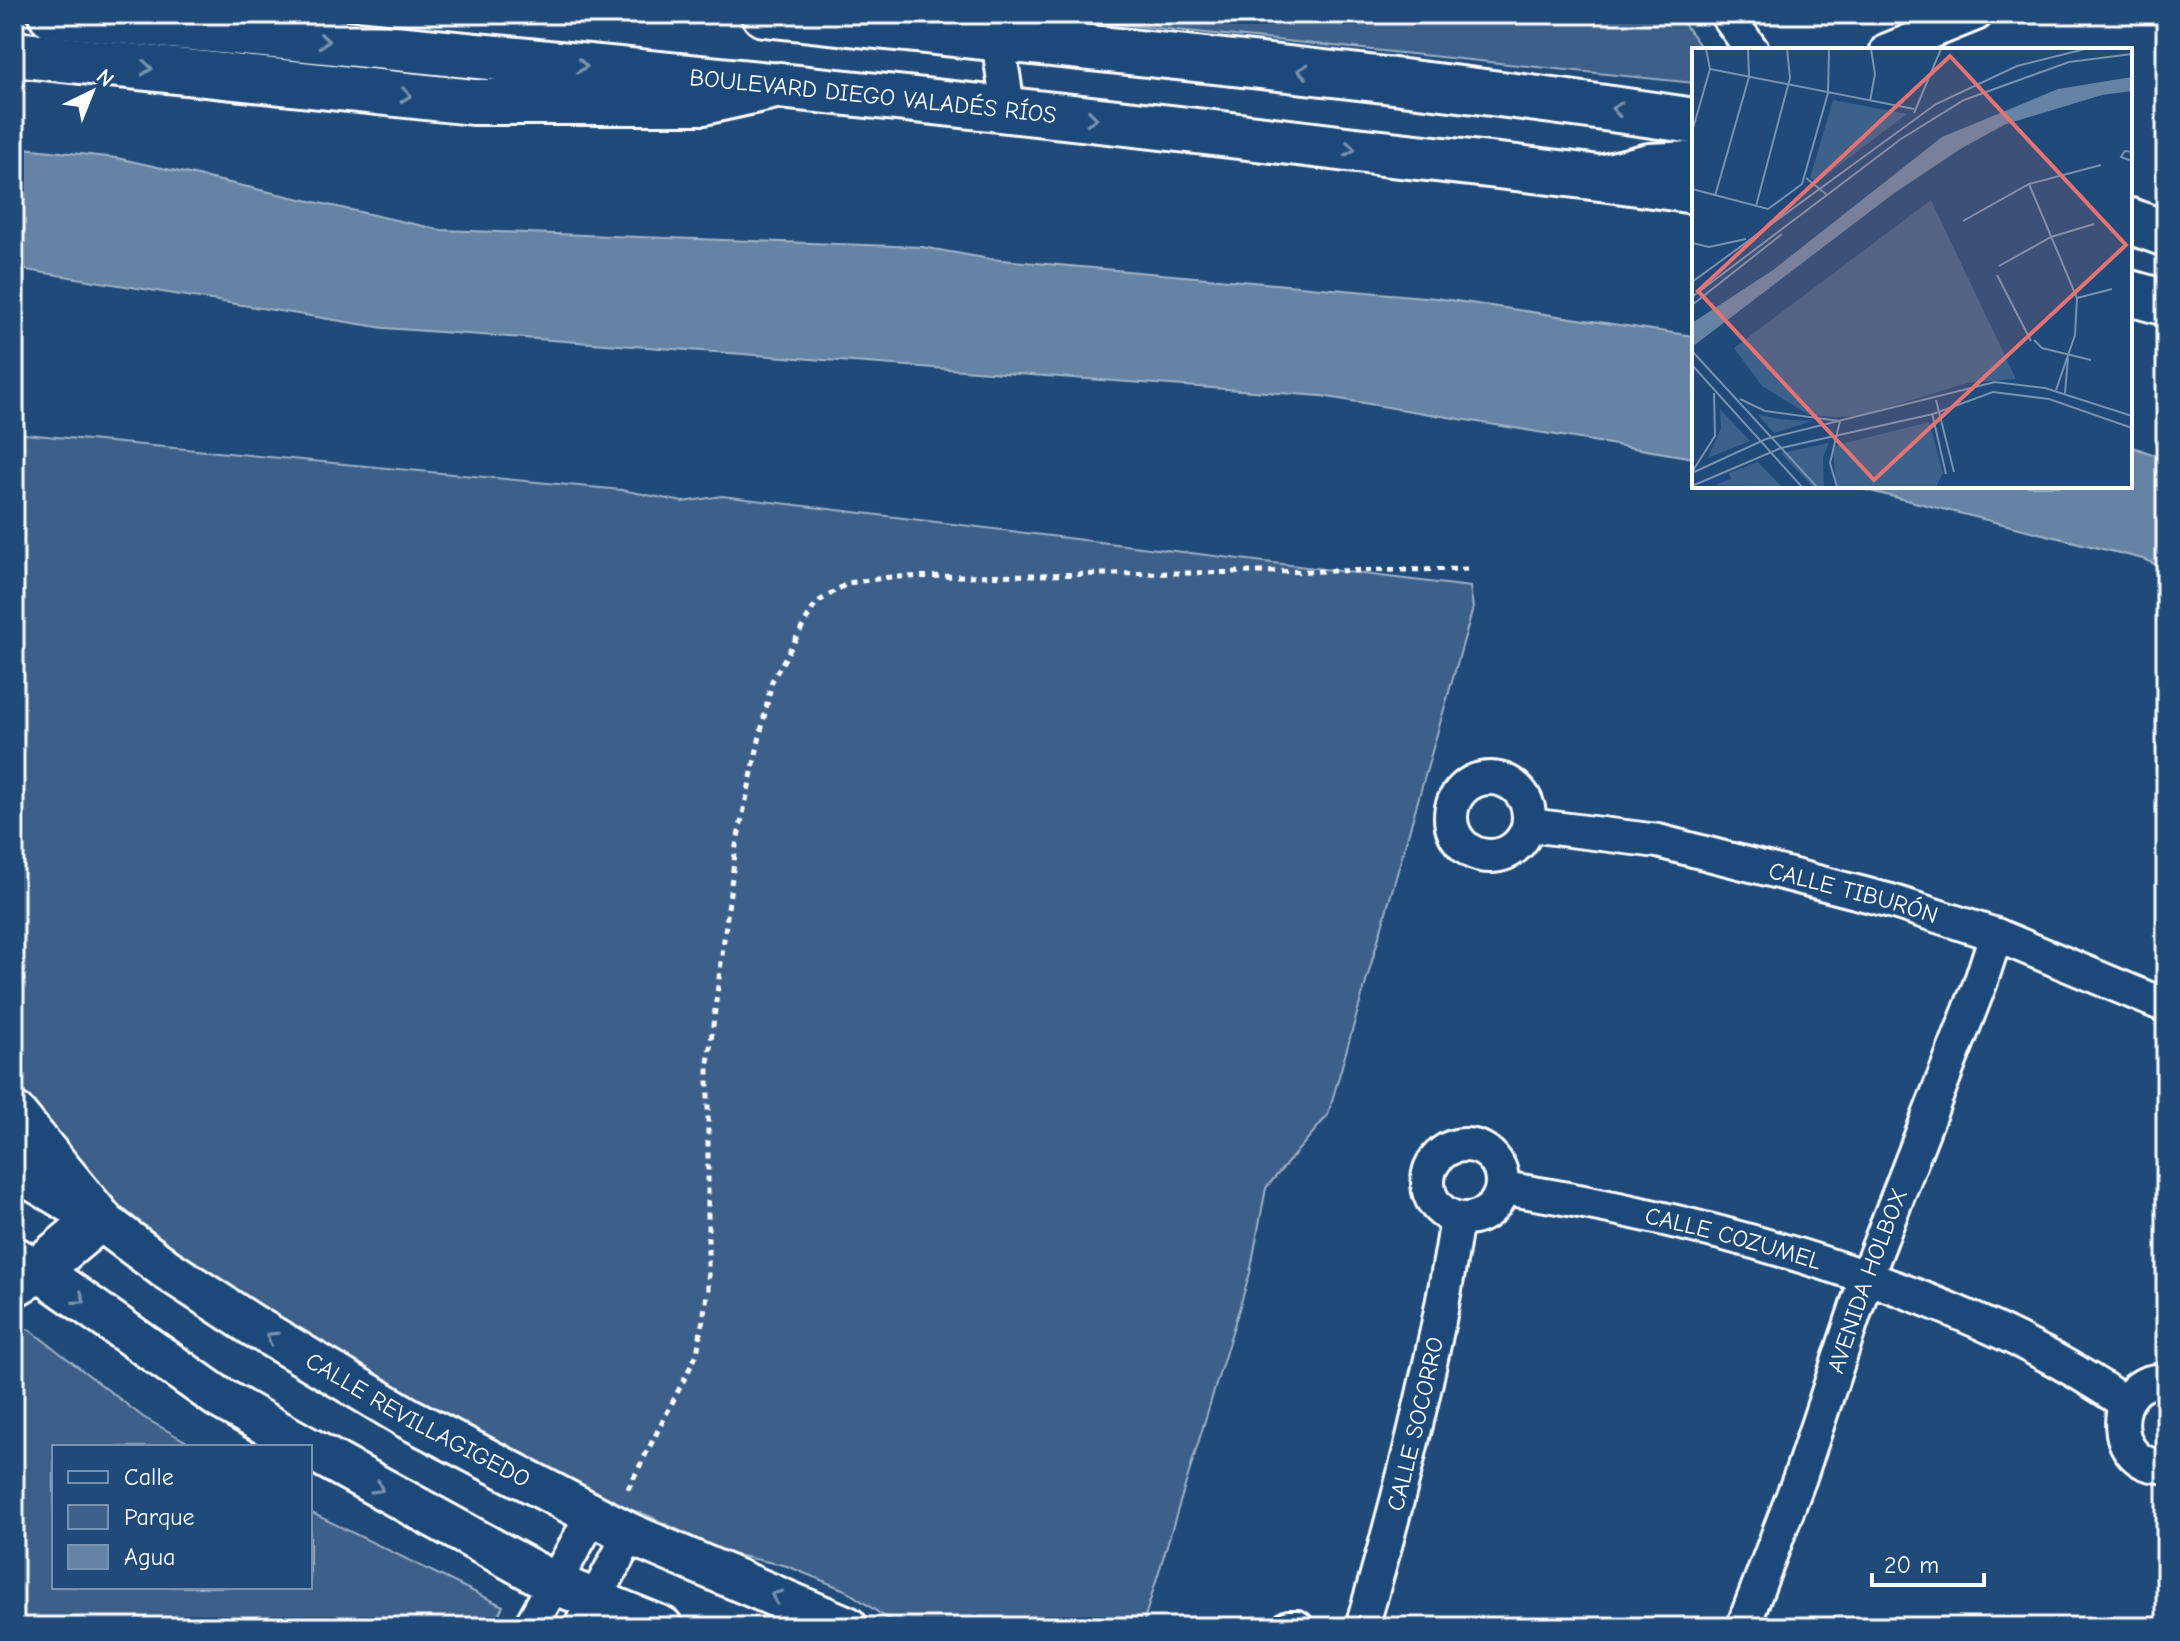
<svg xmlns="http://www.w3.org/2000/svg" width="2180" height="1641" viewBox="0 0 2180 1641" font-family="'Comic Neue',sans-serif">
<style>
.green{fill:#3c618b;stroke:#9eb0c5;stroke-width:2}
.water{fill:#6583a4;stroke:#a3b5c8;stroke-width:2}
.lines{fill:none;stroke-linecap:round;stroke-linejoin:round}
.minor-casing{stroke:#fff;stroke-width:38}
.tertiary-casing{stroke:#fff;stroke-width:46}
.secondary-casing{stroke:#fff;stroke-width:50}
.primary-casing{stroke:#fff;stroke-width:50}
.path{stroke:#fff;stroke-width:5;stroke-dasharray:6 6;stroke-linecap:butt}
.minor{stroke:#1f4a7a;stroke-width:32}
.tertiary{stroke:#1f4a7a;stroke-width:40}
.secondary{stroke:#1f4a7a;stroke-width:44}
.primary{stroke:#1f4a7a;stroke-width:44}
.oneway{stroke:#7992af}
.labels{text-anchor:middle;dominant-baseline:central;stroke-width:6;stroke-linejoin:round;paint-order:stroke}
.street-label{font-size:24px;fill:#fff;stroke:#1f4a7a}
.inset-road{fill:none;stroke:#7992af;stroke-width:2}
.view{fill:#e47373;fill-opacity:0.15;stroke:#e47373;stroke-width:4}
.inset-edge{fill:none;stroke:#fff;stroke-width:4}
</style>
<rect width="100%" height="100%" fill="#1f4a7a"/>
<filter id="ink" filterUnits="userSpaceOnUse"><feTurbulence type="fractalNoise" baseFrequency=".0125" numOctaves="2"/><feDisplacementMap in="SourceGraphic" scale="16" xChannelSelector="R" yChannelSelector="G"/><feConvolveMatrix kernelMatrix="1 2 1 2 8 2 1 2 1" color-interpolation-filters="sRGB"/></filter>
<g filter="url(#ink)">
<g class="green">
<path d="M 1021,14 L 1677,14 L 1703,50 L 1694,50 L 1694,83 Z"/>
<path d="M 14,433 L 622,490 L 683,502 L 722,496 L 1470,587 L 1473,608 L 1328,1115 L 1266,1188 L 1250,1273 L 1142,1627 L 900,1627 L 845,1590 L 787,1566 L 727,1553 L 647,1515 L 605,1501 L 494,1451 L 190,1264 L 87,1178 L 14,1100 Z"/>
<path d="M 14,1325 L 30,1330 L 143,1417 L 196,1447 L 54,1447 L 54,1587 L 310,1587 L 310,1512 L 503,1606 L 492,1627 L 14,1627 Z"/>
</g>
<g class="water">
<path d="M 14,147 L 117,158 L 441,230 L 922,247 L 990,259 L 1436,298 L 1694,336 L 1694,458 L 1321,396 L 384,328 L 14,268 Z"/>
<path d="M 2130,446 L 2166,459 L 2166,569 L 2143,559 L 1850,486 L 2130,486 Z"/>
</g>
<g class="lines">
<defs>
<g id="minor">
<path d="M 994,14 L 1008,107"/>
<path d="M 1726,14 L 1752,50"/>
<path d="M 1887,50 L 1976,14"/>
<path d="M 1604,171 L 1649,160 L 1694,158"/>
<circle cx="1490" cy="817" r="39"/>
<path id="s1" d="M 1529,825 L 1658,841 L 1891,901 L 1996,935 L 2166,1006"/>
<circle cx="1465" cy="1182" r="37"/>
<path id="s2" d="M 1503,1188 C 1699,1218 1962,1289 2125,1403"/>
<path d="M 2166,1381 C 2108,1376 2107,1470 2166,1466"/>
<path d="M 530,1627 L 592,1516"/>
<path d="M 580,1627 L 630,1534"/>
<path d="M 1289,1627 L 1297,1627"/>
<path id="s3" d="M 1362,1627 C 1401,1494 1436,1356 1457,1219"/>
<path id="s4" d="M 1743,1627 L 1800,1477 L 1866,1278 L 1980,984 L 1996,935"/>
</g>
<g id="tertiary">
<path id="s5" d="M 14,1169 L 99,1219 L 166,1269 L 252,1325 L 408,1418 L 630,1534 L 847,1627"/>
<path d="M 14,1257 L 38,1270 L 218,1397 L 306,1447"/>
<path d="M 310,1449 L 556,1584 L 662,1627"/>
</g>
<g id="secondary">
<path id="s6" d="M 51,14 C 478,57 905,95 1331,147 C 1452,162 1574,172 1694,191"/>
<path d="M 764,14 C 1074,48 1385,74 1694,121"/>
<path d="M 2130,221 L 2166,234"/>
<path d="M 2130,293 L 2166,303"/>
</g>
<g id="primary">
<path d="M 14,54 L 473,102 L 703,102 L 780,85"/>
<path d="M 14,1115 L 99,1219 L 38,1270 L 14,1284"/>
</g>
</defs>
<use href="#minor" class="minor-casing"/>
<use href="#tertiary" class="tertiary-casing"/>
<use href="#secondary" class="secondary-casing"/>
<use href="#primary" class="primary-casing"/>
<path class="path" d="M 628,1489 L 697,1354 L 708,1290 L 708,1064 L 736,846 L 772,681 L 816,603 L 848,583 L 891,577 L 1473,569"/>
<use href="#minor" class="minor"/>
<use href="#tertiary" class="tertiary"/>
<use href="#secondary" class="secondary"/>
<use href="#primary" class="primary"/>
</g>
<defs><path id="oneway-chevron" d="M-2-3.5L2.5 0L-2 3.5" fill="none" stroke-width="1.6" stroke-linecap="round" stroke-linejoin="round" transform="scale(2)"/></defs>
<g class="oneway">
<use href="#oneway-chevron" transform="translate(324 41) rotate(6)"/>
<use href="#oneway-chevron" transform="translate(582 66) rotate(6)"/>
<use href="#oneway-chevron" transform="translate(147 68) rotate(6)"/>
<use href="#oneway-chevron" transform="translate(1303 71) rotate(-174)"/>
<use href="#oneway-chevron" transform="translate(406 95) rotate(6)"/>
<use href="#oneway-chevron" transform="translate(1617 109) rotate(-171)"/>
<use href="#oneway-chevron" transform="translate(1092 118) rotate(7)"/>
<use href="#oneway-chevron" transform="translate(1350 149) rotate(7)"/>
<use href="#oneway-chevron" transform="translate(80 1299) rotate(35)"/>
<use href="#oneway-chevron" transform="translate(271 1337) rotate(-148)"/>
<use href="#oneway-chevron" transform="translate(378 1488) rotate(30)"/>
<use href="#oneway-chevron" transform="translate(776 1596) rotate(-157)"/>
</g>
</g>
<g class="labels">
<g class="street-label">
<text stroke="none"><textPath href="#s6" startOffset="826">BOULEVARD DIEGO VALADÉS RÍOS</textPath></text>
<text stroke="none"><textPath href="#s1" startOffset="332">CALLE TIBURÓN</textPath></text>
<text stroke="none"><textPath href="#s2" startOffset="236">CALLE COZUMEL</textPath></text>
<text stroke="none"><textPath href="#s4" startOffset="368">AVENIDA HOLBOX</textPath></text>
<text stroke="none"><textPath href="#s5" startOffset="476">CALLE REVILLAGIGEDO</textPath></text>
<text stroke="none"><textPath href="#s3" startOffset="210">CALLE SOCORRO</textPath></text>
</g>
</g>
<g transform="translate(1692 48)">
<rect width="440" height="440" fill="#1f4a7a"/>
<path d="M 141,52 L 215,66 L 125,134 L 118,130 ZM 239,152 L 324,331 L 275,335 L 168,368 L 143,369 L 117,367 L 70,338 L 42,300 ZM 28,361 L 58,393 L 16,410 L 29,380 ZM 65,366 L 86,371 L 120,373 L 82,385 ZM 237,374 L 251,425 L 244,439 L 144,439 L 141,402 L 145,397 ZM 137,395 L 131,409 L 132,439 L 121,439 L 89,405 ZM 66,414 L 90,439 L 22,437 L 39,431 L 37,425 Z" fill="#3c618b"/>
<path d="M 440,29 L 440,43 L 410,47 L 314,76 L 270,100 L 201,146 L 0,299 L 0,275 L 81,222 L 250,89 L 366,41 Z" fill="#6583a4"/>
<path class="inset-road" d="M 18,21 L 222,61M 178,53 L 183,26 L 179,1M 222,65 L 249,1M 0,84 L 18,21 L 14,1M 440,104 L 433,103 L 429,109 L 440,113M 114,130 L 134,146M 337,136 L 385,250 L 383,287 L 364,342M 0,141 L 76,161 L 110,136 L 136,45 L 137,1M 23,148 L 57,29 L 56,1M 64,158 L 98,30 L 95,1M 271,173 L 337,136 L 409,117M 0,195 L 17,199 L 54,191M 307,218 L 359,189 L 402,176M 305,227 L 339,293M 0,234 L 244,56 L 325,18 L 393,1M 0,249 L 209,91 L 272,52 L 377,14 L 440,6M 385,250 L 420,241M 0,257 L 90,186M 342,292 L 350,300 L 399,312M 0,303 L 125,439M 0,317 L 110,439M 373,345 L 376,310M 48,351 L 73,363 L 148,373 L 138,415 L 145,439M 244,352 L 262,424M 240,365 L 254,426M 0,424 L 23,388 L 22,345M 0,425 L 74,391 L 303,334 L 353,340 L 440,368M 0,438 L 89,400 L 241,366 L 301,344 L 357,351 L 440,380M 7,439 L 70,439"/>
<path class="view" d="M 258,8 L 434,197 L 182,432 L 6,243 Z"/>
<rect width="440" height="440" class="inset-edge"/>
</g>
<rect width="2180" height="1641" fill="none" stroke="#1f4a7a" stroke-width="48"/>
<rect x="24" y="24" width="2132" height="1593" fill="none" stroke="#fff" stroke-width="3" filter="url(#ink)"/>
<rect x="52" y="1445" width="260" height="144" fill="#1f4a7a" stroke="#7992af" stroke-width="2"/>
<rect x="68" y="1471" width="40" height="12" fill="#1f4a7a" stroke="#7992af" stroke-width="2"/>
<text x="124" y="1485" font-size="24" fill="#ffffff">Calle</text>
<rect x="68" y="1505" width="40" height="24" fill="#3c618b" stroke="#7992af" stroke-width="2"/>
<text x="124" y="1525" font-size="24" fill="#ffffff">Parque</text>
<rect x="68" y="1545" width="40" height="24" fill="#6583a4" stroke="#7992af" stroke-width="2"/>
<text x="124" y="1565" font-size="24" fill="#ffffff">Agua</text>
<g transform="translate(92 92) rotate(43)" stroke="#1f4a7a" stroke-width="6" paint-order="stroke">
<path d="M0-6L14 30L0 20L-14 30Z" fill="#ffffff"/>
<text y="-12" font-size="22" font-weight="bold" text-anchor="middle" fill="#ffffff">N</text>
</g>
<path d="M1872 1573v12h112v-12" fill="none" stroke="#ffffff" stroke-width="4"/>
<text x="1884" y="1573" font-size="24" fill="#ffffff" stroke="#1f4a7a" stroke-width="6" paint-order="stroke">20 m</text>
</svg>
